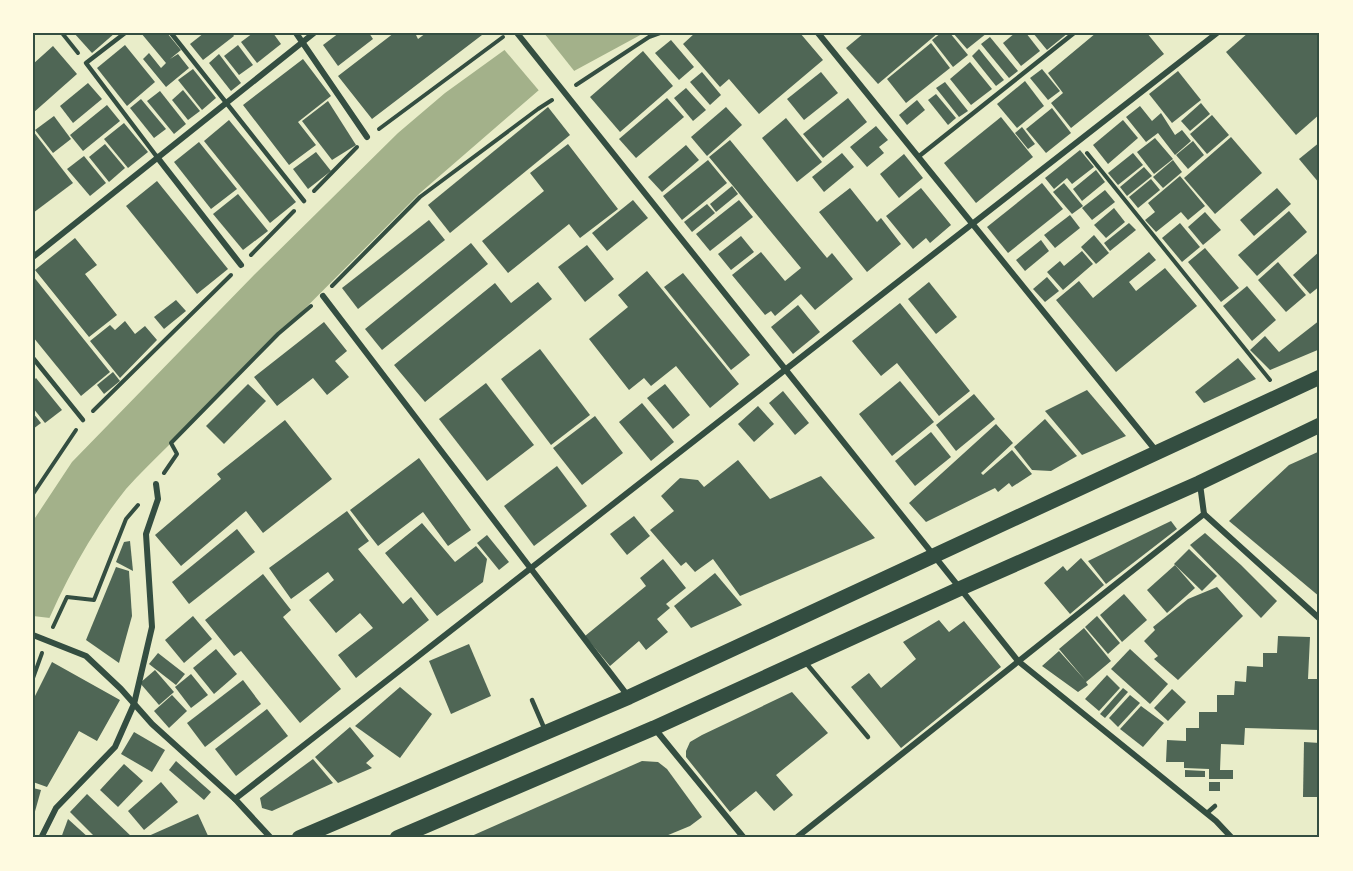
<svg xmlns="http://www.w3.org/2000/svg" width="1353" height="871" viewBox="0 0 1353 871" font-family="Jost,sans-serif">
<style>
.water{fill:#a3b18a}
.pier{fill:#e9edc9}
.building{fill:#4f6655}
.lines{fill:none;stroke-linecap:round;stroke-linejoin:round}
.path{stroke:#344e41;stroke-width:4}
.service{stroke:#344e41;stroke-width:4.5}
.minor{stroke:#344e41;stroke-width:6}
.primary{stroke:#344e41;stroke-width:15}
.neatline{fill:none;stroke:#344e41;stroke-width:2}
</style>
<rect width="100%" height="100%" fill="#e9edc9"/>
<path class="water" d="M 528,33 L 644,33 L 539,90 L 420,193 L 168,446 C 154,460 139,474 126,489 C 85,540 57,597 33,657 L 33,521 L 72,462 L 254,275 L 398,133 L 445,93 Z"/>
<g class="pier">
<path d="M 523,33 L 544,33 L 575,72 L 541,93 L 502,47 Z"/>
<path d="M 33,616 L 50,618 L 35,656 L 33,656 Z"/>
</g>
<g class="building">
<path d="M 74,33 L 115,33 L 92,53 Z"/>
<path d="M 141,33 L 167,33 L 181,50 L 170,59 L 178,54 L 189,68 L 166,87 L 143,59 L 149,53 L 161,68 L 166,63 Z"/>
<path d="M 204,33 L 232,33 L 234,36 L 203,60 L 190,44 Z"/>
<path d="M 253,33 L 273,33 L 281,44 L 257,63 L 241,42 Z"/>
<path d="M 339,33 L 369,33 L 373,39 L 338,66 L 323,45 Z"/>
<path d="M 394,33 L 419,33 L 416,35 L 418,39 L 426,33 L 481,33 L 482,35 L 372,119 L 338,76 Z"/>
<path d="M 695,33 L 800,33 L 823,60 L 759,114 L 729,79 L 720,87 L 683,44 Z"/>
<path d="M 864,33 L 938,33 L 878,84 L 846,48 Z"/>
<path d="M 941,33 L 950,33 L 968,55 L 953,67 L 932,40 Z"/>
<path d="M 953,33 L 987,33 L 967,49 Z"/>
<path d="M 1015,33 L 1026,33 L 1040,51 L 1021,66 L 1003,43 Z"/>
<path d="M 1033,33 L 1068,33 L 1047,50 Z"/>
<path d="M 1096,33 L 1147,33 L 1164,54 L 1071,128 L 1051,103 L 1063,93 L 1048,73 Z"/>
<path d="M 1248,33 L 1320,33 L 1320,114 L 1296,135 L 1226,52 Z"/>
<path d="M 990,37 L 1018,71 L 1009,78 L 981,44 Z"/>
<path d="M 671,40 L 694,67 L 679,80 L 655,53 Z"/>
<path d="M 931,43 L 950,68 L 906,103 L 887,79 Z"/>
<path d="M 125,45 L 155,82 L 127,106 L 97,68 Z"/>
<path d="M 238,45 L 253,65 L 239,75 L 224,56 Z"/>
<path d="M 53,46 L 77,74 L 33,113 L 33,64 Z"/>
<path d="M 979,49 L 1004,80 L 996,86 L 972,56 Z"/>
<path d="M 643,51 L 673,86 L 620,132 L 590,97 Z"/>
<path d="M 219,54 L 241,83 L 231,91 L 209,63 Z"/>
<path d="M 303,59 L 331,96 L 298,122 L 316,145 L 289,165 L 243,105 Z"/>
<path d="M 970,62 L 992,89 L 971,105 L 950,79 Z"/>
<path d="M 193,69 L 216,98 L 202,110 L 178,80 Z"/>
<path d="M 1042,69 L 1060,91 L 1048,100 L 1030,78 Z"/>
<path d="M 1178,71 L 1201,100 L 1172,123 L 1149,94 Z"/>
<path d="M 702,72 L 721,95 L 710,105 L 690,82 Z"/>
<path d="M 821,72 L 838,93 L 804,120 L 787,99 Z"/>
<path d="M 1025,81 L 1044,106 L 1017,128 L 997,104 Z"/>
<path d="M 945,82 L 968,111 L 959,117 L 936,88 Z"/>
<path d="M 88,83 L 102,99 L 73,123 L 60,106 Z"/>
<path d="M 686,88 L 706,110 L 693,121 L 674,98 Z"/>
<path d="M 183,90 L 200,111 L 188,120 L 172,100 Z"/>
<path d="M 160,91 L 186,124 L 174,134 L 147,101 Z"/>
<path d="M 936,94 L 956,118 L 948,125 L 928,100 Z"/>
<path d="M 667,98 L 684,117 L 636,158 L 619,139 Z"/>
<path d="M 848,98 L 867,122 L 823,158 L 803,134 Z"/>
<path d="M 141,99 L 166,129 L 154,138 L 130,108 Z"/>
<path d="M 917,100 L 925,110 L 907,125 L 899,115 Z"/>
<path d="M 328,101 L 356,145 L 332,160 L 302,121 Z"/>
<path d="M 1201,103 L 1210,114 L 1190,131 L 1181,121 Z"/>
<path d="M 107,105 L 120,121 L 83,151 L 70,135 Z"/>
<path d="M 1140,106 L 1152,121 L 1161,113 L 1175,135 L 1182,130 L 1191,141 L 1175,155 L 1158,133 L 1146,142 L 1126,117 Z"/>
<path d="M 548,107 L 570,135 L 450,233 L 428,205 Z"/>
<path d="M 726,107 L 742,125 L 707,156 L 691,137 Z"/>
<path d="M 1052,108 L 1071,133 L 1046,153 L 1026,129 Z"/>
<path d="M 1212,115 L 1229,135 L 1207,154 L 1190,134 Z"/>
<path d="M 54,116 L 71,139 L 53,153 L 35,130 Z"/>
<path d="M 1001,117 L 1033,157 L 976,203 L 944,163 Z"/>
<path d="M 786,118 L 822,162 L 797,182 L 762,138 Z"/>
<path d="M 229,120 L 296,202 L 270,223 L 204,141 Z"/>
<path d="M 1123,120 L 1138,138 L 1108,164 L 1093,145 Z"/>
<path d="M 124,123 L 148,152 L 128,168 L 104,139 Z"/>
<path d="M 876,126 L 888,140 L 879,147 L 884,153 L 867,167 L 850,147 Z"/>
<path d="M 1022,127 L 1035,144 L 1028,149 L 1015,133 Z"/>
<path d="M 33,131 L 73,183 L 33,213 Z"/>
<path d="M 1231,137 L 1262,173 L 1215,214 L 1184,178 Z"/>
<path d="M 1155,138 L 1173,159 L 1154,174 L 1137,152 Z"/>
<path d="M 730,140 L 827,258 L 832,253 L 853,279 L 815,310 L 801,294 L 775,316 L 771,311 L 765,315 L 732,275 L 761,252 L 785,281 L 801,268 L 709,157 Z"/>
<path d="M 1193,141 L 1204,155 L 1188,169 L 1176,155 Z"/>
<path d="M 199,142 L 237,189 L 211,209 L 174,162 Z"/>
<path d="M 1320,142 L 1320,184 L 1299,159 Z"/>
<path d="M 105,144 L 125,168 L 109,182 L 89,157 Z"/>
<path d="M 568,144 L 618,209 L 580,238 L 569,224 L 508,273 L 482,241 L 544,191 L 530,173 Z"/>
<path d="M 686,145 L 699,160 L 662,192 L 648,177 Z"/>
<path d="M 1080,150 L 1094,167 L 1072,184 L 1067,178 L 1054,189 L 1045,178 Z"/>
<path d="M 316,152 L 331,171 L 308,189 L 293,169 Z"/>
<path d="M 842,153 L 854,167 L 824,192 L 812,177 Z"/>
<path d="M 1133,153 L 1143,165 L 1118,185 L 1108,173 Z"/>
<path d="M 904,154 L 923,178 L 899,198 L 880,174 Z"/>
<path d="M 84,156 L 106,183 L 90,196 L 67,169 Z"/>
<path d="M 708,160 L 727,183 L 682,220 L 663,196 Z"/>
<path d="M 1173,160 L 1182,172 L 1163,188 L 1153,177 Z"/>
<path d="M 1144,167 L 1152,176 L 1127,196 L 1120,187 Z"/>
<path d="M 1096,170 L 1105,182 L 1082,201 L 1073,189 Z"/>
<path d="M 1180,176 L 1205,206 L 1188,220 L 1181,212 L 1156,232 L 1145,220 L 1155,212 L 1148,203 Z"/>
<path d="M 1151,179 L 1160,190 L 1138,208 L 1129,197 Z"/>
<path d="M 157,181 L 228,269 L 197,294 L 126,206 Z"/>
<path d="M 1042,183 L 1063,209 L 1008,253 L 987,227 Z"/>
<path d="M 1064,183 L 1083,206 L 1072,214 L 1053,192 Z"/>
<path d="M 732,186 L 738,194 L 716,212 L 710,204 Z"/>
<path d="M 850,188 L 877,222 L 881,218 L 901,244 L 867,272 L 819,212 Z"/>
<path d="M 921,188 L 951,225 L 930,243 L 926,238 L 913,249 L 886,216 Z"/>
<path d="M 1277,188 L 1291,204 L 1254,236 L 1240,220 Z"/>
<path d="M 1105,190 L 1115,202 L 1092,220 L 1082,208 Z"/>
<path d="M 238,194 L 268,231 L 243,250 L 213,214 Z"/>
<path d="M 633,200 L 648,218 L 607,251 L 592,233 Z"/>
<path d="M 739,200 L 753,217 L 710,251 L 696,234 Z"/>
<path d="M 707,204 L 715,213 L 692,232 L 684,222 Z"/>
<path d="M 1114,208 L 1125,222 L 1106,238 L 1094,225 Z"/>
<path d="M 1289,211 L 1307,232 L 1257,276 L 1238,255 Z"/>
<path d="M 1205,212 L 1221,230 L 1203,245 L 1188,227 Z"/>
<path d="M 1070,215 L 1080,228 L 1055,248 L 1044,235 Z"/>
<path d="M 429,220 L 445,240 L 358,309 L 342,288 Z"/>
<path d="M 1129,223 L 1136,230 L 1110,251 L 1104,243 Z"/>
<path d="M 1180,223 L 1200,247 L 1182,262 L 1162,238 Z"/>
<path d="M 1094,235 L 1109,253 L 1096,264 L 1081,247 Z"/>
<path d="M 741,236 L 754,252 L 731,270 L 718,254 Z"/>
<path d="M 75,238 L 97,265 L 85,274 L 117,315 L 89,337 L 35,270 Z"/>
<path d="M 1041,240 L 1049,251 L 1025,271 L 1016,260 Z"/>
<path d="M 471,243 L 488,264 L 382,350 L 365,329 Z"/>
<path d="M 587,245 L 614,279 L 585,302 L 558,267 Z"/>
<path d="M 1205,248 L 1239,288 L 1221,302 L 1188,262 Z"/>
<path d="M 1082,251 L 1093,264 L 1063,290 L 1047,272 L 1060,261 L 1064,266 Z"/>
<path d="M 1320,251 L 1320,286 L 1310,294 L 1293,275 Z"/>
<path d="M 1149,252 L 1156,260 L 1129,282 L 1136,291 L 1165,268 L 1197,306 L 1116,372 L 1056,300 L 1079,281 L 1093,298 Z"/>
<path d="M 1278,262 L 1306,295 L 1286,312 L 1258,280 Z"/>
<path d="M 647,271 L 739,384 L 710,408 L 676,366 L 651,386 L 644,378 L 629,390 L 589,339 L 628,307 L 618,295 Z"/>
<path d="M 683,273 L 750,355 L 731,370 L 664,287 Z"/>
<path d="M 33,276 L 110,372 L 81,396 L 33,337 Z"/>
<path d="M 1047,277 L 1059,291 L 1045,302 L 1033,289 Z"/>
<path d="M 538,282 L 552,299 L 425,402 L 394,365 L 495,283 L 511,303 Z"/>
<path d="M 929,282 L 957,317 L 936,334 L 908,299 Z"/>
<path d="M 1247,286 L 1276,320 L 1252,341 L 1223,306 Z"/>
<path d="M 176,300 L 186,311 L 164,329 L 154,317 Z"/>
<path d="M 900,303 L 970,391 L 939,416 L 897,363 L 881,376 L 852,341 Z"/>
<path d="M 798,305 L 820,332 L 793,354 L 771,327 Z"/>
<path d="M 1320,320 L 1320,349 L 1270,370 L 1250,350 L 1265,336 L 1279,352 Z"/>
<path d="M 125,321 L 135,334 L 145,326 L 157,340 L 120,378 L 90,341 L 110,325 L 115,330 Z"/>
<path d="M 324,322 L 347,351 L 335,361 L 349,377 L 327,395 L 313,378 L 277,406 L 254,377 Z"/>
<path d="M 540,349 L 590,415 L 551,445 L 501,379 Z"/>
<path d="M 1238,358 L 1256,379 L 1204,403 L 1195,392 Z"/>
<path d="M 113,372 L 120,381 L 104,394 L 97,385 Z"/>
<path d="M 36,378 L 62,410 L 45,423 L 33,408 L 33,381 Z"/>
<path d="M 900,381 L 934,422 L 892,456 L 859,414 Z"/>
<path d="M 486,383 L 534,445 L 487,481 L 439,419 Z"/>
<path d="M 248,384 L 266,401 L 224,444 L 206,426 Z"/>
<path d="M 665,384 L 690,415 L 673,429 L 647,398 Z"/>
<path d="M 1087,390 L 1126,436 L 1082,455 L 1045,411 Z"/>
<path d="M 783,391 L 809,423 L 795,435 L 769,403 Z"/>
<path d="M 974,394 L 995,419 L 956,451 L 936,425 Z"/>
<path d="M 642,403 L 674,442 L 651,461 L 619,422 Z"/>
<path d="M 758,406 L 774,424 L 754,442 L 738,424 Z"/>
<path d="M 33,413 L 41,423 L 33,429 Z"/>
<path d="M 595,416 L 623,453 L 582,485 L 553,448 Z"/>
<path d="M 1045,419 L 1077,456 L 1051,471 L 1032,470 L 1014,447 Z"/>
<path d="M 285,420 L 332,479 L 263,533 L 246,511 L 181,566 L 155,535 L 221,479 L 217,474 Z"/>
<path d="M 996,424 L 1013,443 L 981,473 L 983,475 L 1012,450 L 1032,474 L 1012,487 L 1009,483 L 998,492 L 995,488 L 926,522 L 909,503 Z"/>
<path d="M 931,432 L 951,457 L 915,486 L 895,461 Z"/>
<path d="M 1320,451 L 1320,597 L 1229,521 L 1289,465 Z"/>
<path d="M 419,458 L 471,530 L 448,546 L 423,512 L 378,546 L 350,510 Z"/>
<path d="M 738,460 L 770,499 L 821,476 L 875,538 L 740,596 L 713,559 L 695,572 L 686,562 L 681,566 L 650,530 L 674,511 L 661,496 L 680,478 L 698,480 L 704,487 Z"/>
<path d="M 557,466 L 587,506 L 534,546 L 504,506 Z"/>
<path d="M 347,511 L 369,541 L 358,549 L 403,604 L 411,597 L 429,620 L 356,678 L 338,655 L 373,628 L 360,613 L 336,633 L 309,600 L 334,580 L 328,572 L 291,599 L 269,568 Z"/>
<path d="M 634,516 L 650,536 L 627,555 L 610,534 Z"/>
<path d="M 1171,521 L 1177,529 L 1106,584 L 1088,561 Z"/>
<path d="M 422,523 L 455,562 L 476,546 L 487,559 L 483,582 L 437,616 L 385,553 Z"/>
<path d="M 237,529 L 255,552 L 189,604 L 172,582 Z"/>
<path d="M 1205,533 L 1241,565 L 1277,601 L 1261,618 L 1190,545 Z"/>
<path d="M 487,535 L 509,562 L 499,570 L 477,543 Z"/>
<path d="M 130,541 L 133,571 L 116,562 L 124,542 Z"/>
<path d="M 1189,549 L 1217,576 L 1202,591 L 1174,564 Z"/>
<path d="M 1081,558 L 1104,585 L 1070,614 L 1044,583 L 1063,566 L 1067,571 Z"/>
<path d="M 663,559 L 686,588 L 666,604 L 670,608 L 657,619 L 668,632 L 646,650 L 639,641 L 610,666 L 585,636 L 646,586 L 640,578 Z"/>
<path d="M 1175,565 L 1195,588 L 1167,613 L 1147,590 Z"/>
<path d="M 116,567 L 129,571 L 132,616 L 119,663 L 86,640 Z"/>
<path d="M 715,573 L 742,605 L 691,628 L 674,606 Z"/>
<path d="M 263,574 L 291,610 L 283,617 L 341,689 L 300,723 L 241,651 L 234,656 L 205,620 Z"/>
<path d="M 1217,587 L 1243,616 L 1178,680 L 1154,659 L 1158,656 L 1144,641 L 1155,630 L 1153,627 L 1188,599 Z"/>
<path d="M 1124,594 L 1147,620 L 1122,642 L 1100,615 Z"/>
<path d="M 193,616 L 212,639 L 184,663 L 165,640 Z"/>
<path d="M 1097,616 L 1120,643 L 1108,654 L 1085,627 Z"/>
<path d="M 939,620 L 949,632 L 964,621 L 1001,667 L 901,748 L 851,687 L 869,673 L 881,688 L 916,659 L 903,642 Z"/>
<path d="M 1084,628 L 1111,661 L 1086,682 L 1088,685 L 1078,692 L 1042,666 L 1059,651 L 1085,680 L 1059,649 Z"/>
<path d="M 1278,636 L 1310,637 L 1308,679 L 1320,679 L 1320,730 L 1245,728 L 1244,745 L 1221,744 L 1220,770 L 1233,770 L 1233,779 L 1209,779 L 1209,769 L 1184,768 L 1184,762 L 1166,762 L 1167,740 L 1186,741 L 1186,728 L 1199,728 L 1199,712 L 1217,712 L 1217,695 L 1234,695 L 1235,681 L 1246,682 L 1247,666 L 1263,667 L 1263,653 L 1277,653 Z"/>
<path d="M 469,644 L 491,696 L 451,714 L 429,661 Z"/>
<path d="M 216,649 L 237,674 L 214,694 L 193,668 Z"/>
<path d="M 1130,649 L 1168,684 L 1150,704 L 1111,669 Z"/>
<path d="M 158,653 L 185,674 L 176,685 L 149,664 Z"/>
<path d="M 52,662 L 120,700 L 97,741 L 79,731 L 47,787 L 33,782 L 33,700 Z"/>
<path d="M 155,670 L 174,692 L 159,705 L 140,683 Z"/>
<path d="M 191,674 L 208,695 L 191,708 L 175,687 Z"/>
<path d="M 1107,675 L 1120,688 L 1099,711 L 1085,699 Z"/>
<path d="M 243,680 L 261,704 L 205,747 L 187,723 Z"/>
<path d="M 400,687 L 432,714 L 400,758 L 355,726 Z"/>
<path d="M 1123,688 L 1128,692 L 1105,718 L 1100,714 Z"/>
<path d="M 1172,689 L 1186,702 L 1168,721 L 1154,708 Z"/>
<path d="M 792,692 L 828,733 L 776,775 L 793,795 L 774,811 L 756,791 L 730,812 L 686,757 L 686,751 L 690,742 L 702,735 Z"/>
<path d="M 172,695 L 187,711 L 169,728 L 154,711 Z"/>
<path d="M 1130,695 L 1140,703 L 1118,727 L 1109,718 Z"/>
<path d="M 1141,706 L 1164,723 L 1143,747 L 1120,729 Z"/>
<path d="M 267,709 L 288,736 L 236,776 L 215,749 Z"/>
<path d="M 350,727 L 374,756 L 366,763 L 372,768 L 338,783 L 315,757 Z"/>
<path d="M 134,732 L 165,750 L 152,772 L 121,754 Z"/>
<path d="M 1304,742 L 1320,743 L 1320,797 L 1303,797 Z"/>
<path d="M 313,759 L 333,783 L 272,811 L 262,808 L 260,798 Z"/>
<path d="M 176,761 L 211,792 L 204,800 L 169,770 Z"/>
<path d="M 642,761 L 658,762 L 667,769 L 702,817 L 690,826 L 661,838 L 467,838 Z"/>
<path d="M 124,764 L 143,781 L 118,807 L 100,790 Z"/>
<path d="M 1185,770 L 1205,771 L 1205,777 L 1185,777 Z"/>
<path d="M 161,782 L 178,802 L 144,830 L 128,811 Z"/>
<rect x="1209" y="782" width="11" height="9"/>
<path d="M 33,788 L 41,790 L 34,815 L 33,815 Z"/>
<path d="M 87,794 L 133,838 L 96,838 L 70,812 Z"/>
<path d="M 198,814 L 209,838 L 144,838 Z"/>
<path d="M 68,819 L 89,838 L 61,838 Z"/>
</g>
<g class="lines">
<g class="path">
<path d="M 62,33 L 78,53"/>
<path d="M 576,85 L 649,37 L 660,33"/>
<path d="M 379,129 L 503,37"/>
<path d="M 1087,153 L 1270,380"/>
<path d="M 314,191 L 357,147"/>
<path d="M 251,255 L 294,211"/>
<path d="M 332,286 L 420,197 L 538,109 L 552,100"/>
<path d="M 93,411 L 231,275"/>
<path d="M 164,473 L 177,454 L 171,443 L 278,334 L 311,306"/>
<path d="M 33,494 L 76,430"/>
<path d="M 53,627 L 67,597 L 94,600 L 126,519 L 138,505"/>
<path d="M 33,678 L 42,653"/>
</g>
<g class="service">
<path d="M 125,33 L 86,63 L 157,157"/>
<path d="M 171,33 L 304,201"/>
<path d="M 918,157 L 1074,33"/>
<path d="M 33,358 L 83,420"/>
<path d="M 806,663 L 868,737"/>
<path d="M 532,700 L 545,730"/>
<path d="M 1207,813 L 1215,806"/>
</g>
<g class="minor">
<path d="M 296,33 L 367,137"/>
<path d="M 517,33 L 1018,661 L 1216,821 L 1232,838"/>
<path d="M 818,33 L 1157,452"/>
<path d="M 157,157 L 241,265"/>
<path d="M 33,257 L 314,33"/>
<path d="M 323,296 L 628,696"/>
<path d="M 1204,514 L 1320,619"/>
<path d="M 33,635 L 86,656 L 121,689 L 152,724 L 235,799 L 271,838"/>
<path d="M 655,729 L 744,838"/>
<path d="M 235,799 L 1217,33"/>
<path d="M 41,838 L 56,808 L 115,747 L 134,704 L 152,627 L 146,534 L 158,499 L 156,484"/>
<path d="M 796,838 L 1204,514 L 1200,484"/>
</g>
<g class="primary">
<path d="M 299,838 L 629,697 L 1320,377"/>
<path d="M 397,838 L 654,728 L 959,589 L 1199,483 L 1320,425"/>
</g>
</g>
<rect width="1353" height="871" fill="none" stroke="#fefae0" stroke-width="69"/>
<rect x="34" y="34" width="1284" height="802" class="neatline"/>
</svg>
